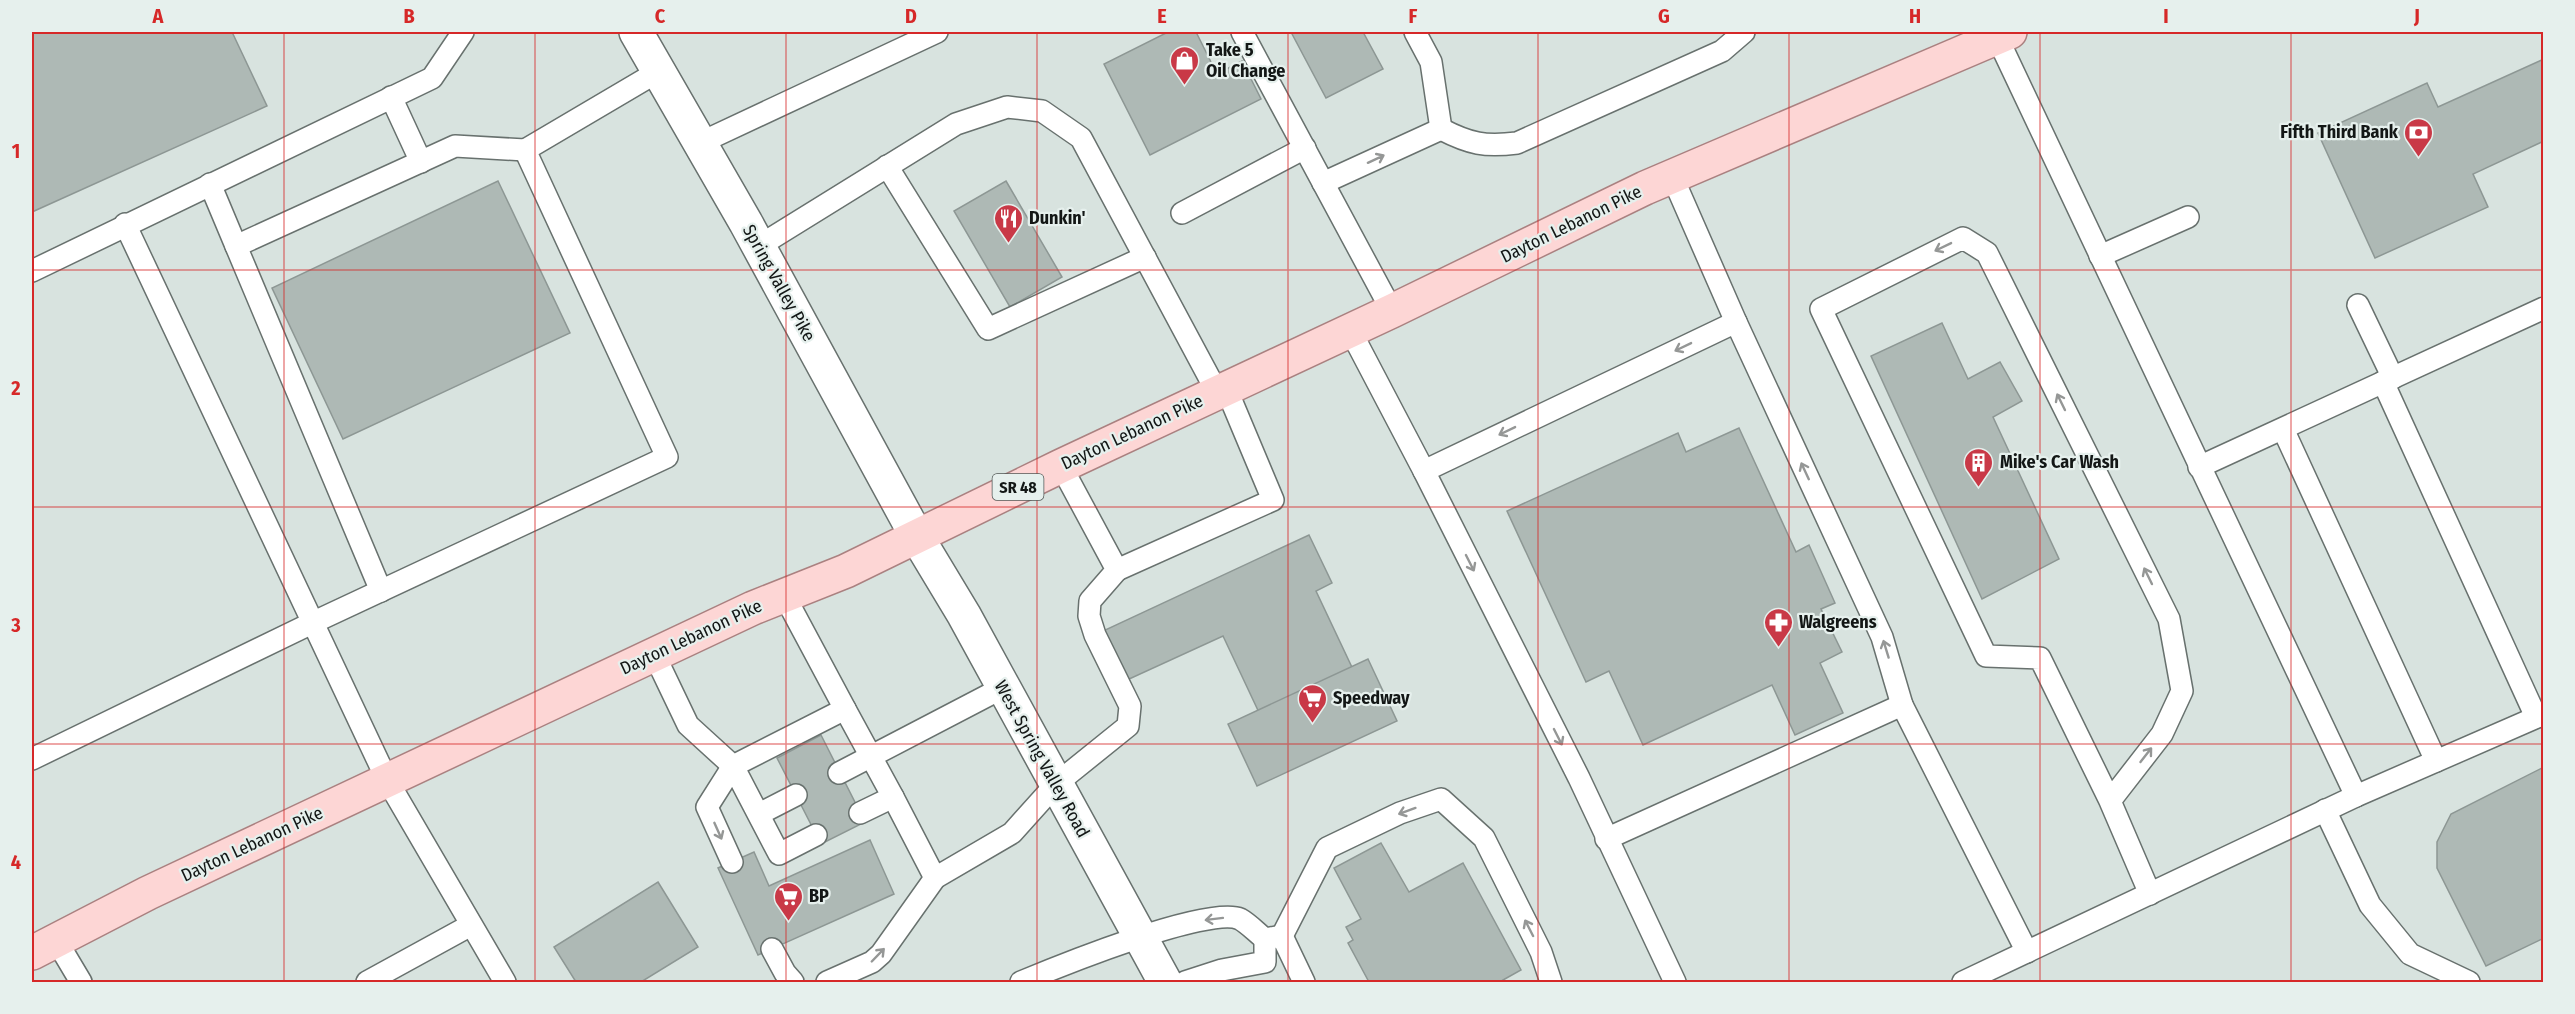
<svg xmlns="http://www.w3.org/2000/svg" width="2575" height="1014" viewBox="0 0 2575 1014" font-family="'Fira Sans Condensed',sans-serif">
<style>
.building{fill:#aeb9b5;stroke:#8d9794;stroke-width:1.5}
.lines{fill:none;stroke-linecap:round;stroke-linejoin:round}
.service-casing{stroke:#68716e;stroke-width:24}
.tertiary-casing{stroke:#68716e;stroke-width:36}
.primary-casing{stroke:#aa8180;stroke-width:36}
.service{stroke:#fff;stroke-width:21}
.tertiary{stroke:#fff;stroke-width:33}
.primary{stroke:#fdd6d5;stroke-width:33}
.oneway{stroke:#959796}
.grid{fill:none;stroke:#d62828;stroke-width:1.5;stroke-opacity:0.55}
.labels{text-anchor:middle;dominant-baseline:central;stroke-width:4.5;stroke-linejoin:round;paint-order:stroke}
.shield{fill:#e6f0ed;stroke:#525856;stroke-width:1.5}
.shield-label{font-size:16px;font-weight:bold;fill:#131716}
.poi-label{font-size:18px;font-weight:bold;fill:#131716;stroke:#e6f0ed;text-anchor:start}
.street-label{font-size:18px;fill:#131716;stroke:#e6f0ed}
.neatline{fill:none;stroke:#d62828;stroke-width:2}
.grid-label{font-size:20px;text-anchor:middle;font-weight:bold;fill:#d62828}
</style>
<rect width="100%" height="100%" fill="#d8e3df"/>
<g class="building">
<path d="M 32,32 L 232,32 L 267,106 L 32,212 Z"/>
<path d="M 1168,32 L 1196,32 L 1217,74 L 1242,61 L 1261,99 L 1150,155 L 1104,64 Z"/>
<path d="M 1291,32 L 1363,32 L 1383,69 L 1326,98 Z"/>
<path d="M 2544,59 L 2544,141 L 2473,174 L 2488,207 L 2375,258 L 2318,133 L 2427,83 L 2438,107 Z"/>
<path d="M 498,181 L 570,333 L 343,439 L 272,288 Z"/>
<path d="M 1006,181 L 1062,277 L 1010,307 L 954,211 Z"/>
<path d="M 1942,323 L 1968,379 L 2000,362 L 2022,401 L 1993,417 L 2059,559 L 1982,599 L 1871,356 Z"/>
<path d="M 1739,428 L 1796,552 L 1809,545 L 1835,603 L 1821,609 L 1842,652 L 1820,663 L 1843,713 L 1795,735 L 1772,685 L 1643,745 L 1609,671 L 1586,682 L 1507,511 L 1678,433 L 1686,452 Z"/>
<path d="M 1309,535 L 1332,583 L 1316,591 L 1357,678 L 1263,721 L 1223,636 L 1127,680 L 1103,631 Z"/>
<path d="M 1368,659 L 1397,721 L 1257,786 L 1228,724 Z"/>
<path d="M 821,735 L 865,822 L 821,844 L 777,758 Z"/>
<path d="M 2542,768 L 2544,772 L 2544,938 L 2486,966 L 2437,868 L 2437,842 L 2451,814 Z"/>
<path d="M 870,840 L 894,894 L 758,955 L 718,868 L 754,852 L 769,886 Z"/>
<path d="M 1381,843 L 1409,892 L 1463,863 L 1521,970 L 1503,980 L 1505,982 L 1369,982 L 1348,943 L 1353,940 L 1346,927 L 1361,919 L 1334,868 Z"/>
<path d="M 658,882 L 698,947 L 641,982 L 576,982 L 554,947 Z"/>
</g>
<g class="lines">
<defs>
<g id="service">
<path d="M 1242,32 L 1392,311"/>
<path d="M 1415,32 L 1431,62 L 1441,129"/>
<path d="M 1997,37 L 2356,796"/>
<path d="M 391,97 L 421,162"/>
<path d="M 1441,129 C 1470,144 1485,147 1517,143 L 1722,51 L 1744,32"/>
<path d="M 700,143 L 937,32"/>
<path d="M 887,166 L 988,329 L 1145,257"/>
<path d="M 1672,176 L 1736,322 L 1882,637 L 1902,705"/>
<path d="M 1323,183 L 1441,129"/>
<path d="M 210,184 L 236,246"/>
<path d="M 1182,213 L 1305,148"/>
<path d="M 125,224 L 387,780 L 505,982"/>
<path d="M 759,246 L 956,124 L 1007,107 L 1042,111 L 1081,138 L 1217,392"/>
<path d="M 2100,256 L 2188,217"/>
<path d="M 32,271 L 432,78 L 463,32"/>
<path d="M 2358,305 L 2393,378"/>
<path d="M 1350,330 L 1424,471"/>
<path d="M 2383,382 L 2536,717"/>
<path d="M 2283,429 L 2436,761"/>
<path d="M 2199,467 L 2544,308"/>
<path d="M 1117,570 L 1273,500 L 1226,388"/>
<path d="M 381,591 L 236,246 L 455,146 L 525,150"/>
<path d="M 654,654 L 688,725 L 733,766 L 845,709 L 784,595"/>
<path d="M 845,709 L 893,797 L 860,813"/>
<path d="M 32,759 L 312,623 L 667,457 L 525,150 L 659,71"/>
<path d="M 839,773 L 1004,687"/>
<path d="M 893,797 L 935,878"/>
<path d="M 2110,801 L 2162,734 L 2182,691 L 2169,619 L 1987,253 L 1963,238 L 1821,309 L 1986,656 L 2040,658 L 2110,801 L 2150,894"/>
<path d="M 2325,810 L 2370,905 L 2410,954 L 2469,982"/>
<path d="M 759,814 L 796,795"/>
<path d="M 1606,839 L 1902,705 L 2027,952"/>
<path d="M 732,862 L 707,807 L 733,766 L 779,854 L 816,835"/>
<path d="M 1282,936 L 1327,848 L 1400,813 L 1441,799 L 1484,838 L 1541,952 L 1551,982"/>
<path d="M 56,940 L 81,982"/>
<path d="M 772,949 L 785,973 L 793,982"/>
<path d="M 367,982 L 471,925"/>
<path d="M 827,982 L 872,962 L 881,954 L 935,878 L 1012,833 L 1056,784 L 1128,726 L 1130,706 L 1095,635 L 1089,616 L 1090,601 L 1117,570 L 1061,466"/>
<path d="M 1021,982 C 1057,967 1209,905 1240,919 C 1249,924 1257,933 1265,939 L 1282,936 L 1304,982"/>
<path d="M 1185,982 L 1222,970 L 1265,962 L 1265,939"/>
<path d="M 1675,982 L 1579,778 L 1424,471 L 1736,322"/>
<path d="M 1963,982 L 2356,796 L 2544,714"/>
</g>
<path id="tertiary" d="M 636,32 L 746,223 L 917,537 L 964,615 L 1165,982"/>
<path id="primary" d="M 32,953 L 148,893 L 753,608 L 846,571 L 1061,466 L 1392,311 L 1645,188 L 2010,32"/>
</defs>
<use href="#service" class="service-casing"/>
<use href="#tertiary" class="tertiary-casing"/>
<use href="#primary" class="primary-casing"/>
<use href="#service" class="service"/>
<use href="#tertiary" class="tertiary"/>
<use href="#primary" class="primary"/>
</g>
<defs><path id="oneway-shaft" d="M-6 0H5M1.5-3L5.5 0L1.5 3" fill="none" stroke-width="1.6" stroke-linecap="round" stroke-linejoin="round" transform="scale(1.5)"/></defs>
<g class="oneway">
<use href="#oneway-shaft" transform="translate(1376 159) rotate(-25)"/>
<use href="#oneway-shaft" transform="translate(1943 247) rotate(154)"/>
<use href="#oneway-shaft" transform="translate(1683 347) rotate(154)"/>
<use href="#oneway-shaft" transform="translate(2061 402) rotate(-116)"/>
<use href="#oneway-shaft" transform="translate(1507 431) rotate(154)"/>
<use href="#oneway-shaft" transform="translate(1805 471) rotate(-115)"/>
<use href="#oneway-shaft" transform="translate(1470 563) rotate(63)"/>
<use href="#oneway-shaft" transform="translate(2148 576) rotate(-116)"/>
<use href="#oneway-shaft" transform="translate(1886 649) rotate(-107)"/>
<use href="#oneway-shaft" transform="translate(1558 737) rotate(63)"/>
<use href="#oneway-shaft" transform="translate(2146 755) rotate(-52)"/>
<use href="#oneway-shaft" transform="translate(1407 811) rotate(160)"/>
<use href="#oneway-shaft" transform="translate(718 831) rotate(66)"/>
<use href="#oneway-shaft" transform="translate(1214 919) rotate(173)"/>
<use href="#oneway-shaft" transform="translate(1529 928) rotate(-117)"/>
<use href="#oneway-shaft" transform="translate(878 955) rotate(-46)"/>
</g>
<path class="grid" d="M 284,32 L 284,982M 535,32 L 535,982M 786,32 L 786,982M 1037,32 L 1037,982M 1288,32 L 1288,982M 1538,32 L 1538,982M 1789,32 L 1789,982M 2040,32 L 2040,982M 2291,32 L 2291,982M 32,270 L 2544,270M 32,507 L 2544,507M 32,744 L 2544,744"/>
<defs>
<symbol id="shop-pin" viewBox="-11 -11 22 30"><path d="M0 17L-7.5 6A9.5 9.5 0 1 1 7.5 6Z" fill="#c93947" stroke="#e6f0ed"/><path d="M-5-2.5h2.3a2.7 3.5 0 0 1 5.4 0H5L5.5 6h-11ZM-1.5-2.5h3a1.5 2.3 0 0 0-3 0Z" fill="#fff"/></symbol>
<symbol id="bank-pin" viewBox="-11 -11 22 30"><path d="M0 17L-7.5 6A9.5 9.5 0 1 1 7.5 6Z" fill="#c93947" stroke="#e6f0ed"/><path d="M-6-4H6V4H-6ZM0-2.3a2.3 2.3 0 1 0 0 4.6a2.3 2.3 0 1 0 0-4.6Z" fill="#fff"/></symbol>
<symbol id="restaurant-pin" viewBox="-11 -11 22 30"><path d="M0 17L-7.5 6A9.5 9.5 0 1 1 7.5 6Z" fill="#c93947" stroke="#e6f0ed"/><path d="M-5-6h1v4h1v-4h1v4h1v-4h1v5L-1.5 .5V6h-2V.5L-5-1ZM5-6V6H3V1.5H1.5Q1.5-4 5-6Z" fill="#fff"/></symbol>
<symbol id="building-pin" viewBox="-11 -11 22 30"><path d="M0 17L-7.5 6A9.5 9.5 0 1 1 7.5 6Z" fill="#c93947" stroke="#e6f0ed"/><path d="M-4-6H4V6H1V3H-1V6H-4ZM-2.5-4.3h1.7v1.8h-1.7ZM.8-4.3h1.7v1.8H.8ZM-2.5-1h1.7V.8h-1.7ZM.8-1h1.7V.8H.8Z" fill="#fff"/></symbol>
<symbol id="pharmacy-pin" viewBox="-11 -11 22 30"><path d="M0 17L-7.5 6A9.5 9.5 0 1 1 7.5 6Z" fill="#c93947" stroke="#e6f0ed"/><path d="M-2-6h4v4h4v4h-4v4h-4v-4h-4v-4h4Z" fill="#fff"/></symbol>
<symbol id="supermarket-pin" viewBox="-11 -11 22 30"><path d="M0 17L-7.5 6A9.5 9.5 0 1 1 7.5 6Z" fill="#c93947" stroke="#e6f0ed"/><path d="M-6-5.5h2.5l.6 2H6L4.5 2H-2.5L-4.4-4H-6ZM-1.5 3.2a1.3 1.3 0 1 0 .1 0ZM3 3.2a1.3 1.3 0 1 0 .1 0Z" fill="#fff"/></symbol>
</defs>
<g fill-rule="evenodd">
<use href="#shop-pin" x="1168" y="44" width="33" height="45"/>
<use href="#bank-pin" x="2402" y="116" width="33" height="45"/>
<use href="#restaurant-pin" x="992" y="202" width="33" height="45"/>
<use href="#building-pin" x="1962" y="446" width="33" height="45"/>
<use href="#pharmacy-pin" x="1762" y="606" width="33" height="45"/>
<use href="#supermarket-pin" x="1296" y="682" width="33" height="45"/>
<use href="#supermarket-pin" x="772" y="880" width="33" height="45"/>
</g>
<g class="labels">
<rect class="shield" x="992.5" y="474" width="51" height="26" rx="4.5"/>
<g class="shield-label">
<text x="1018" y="487">SR 48</text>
</g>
<g class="poi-label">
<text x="1206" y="50">Take 5<tspan x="1206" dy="21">Oil Change</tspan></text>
<text x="2398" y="132" text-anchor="end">Fifth Third Bank</text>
<text x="1029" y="218">Dunkin'</text>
<text x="2000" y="462">Mike's Car Wash</text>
<text x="1799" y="622">Walgreens</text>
<text x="1333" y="698">Speedway</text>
<text x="809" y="896">BP</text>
</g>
<g class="street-label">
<text transform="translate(1571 224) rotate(-26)">Dayton Lebanon Pike</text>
<text transform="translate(779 283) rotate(61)">Spring Valley Pike</text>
<text transform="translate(1132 432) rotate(-25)">Dayton Lebanon Pike</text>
<text transform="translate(691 637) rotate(-25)">Dayton Lebanon Pike</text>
<text transform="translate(1042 759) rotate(61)">West Spring Valley Road</text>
<text transform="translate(252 844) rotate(-25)">Dayton Lebanon Pike</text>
</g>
</g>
<rect width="2575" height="1014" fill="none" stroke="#e6f0ed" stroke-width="66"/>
<rect x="33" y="33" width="2509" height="948" class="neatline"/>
<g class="grid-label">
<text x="158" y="23">A</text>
<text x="409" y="23">B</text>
<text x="660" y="23">C</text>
<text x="911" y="23">D</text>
<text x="1162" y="23">E</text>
<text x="1413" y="23">F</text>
<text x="1664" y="23">G</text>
<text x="1915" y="23">H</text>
<text x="2166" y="23">I</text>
<text x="2417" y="23">J</text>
<text x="16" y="158">1</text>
<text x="16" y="395">2</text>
<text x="16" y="632">3</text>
<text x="16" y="869">4</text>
</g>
</svg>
